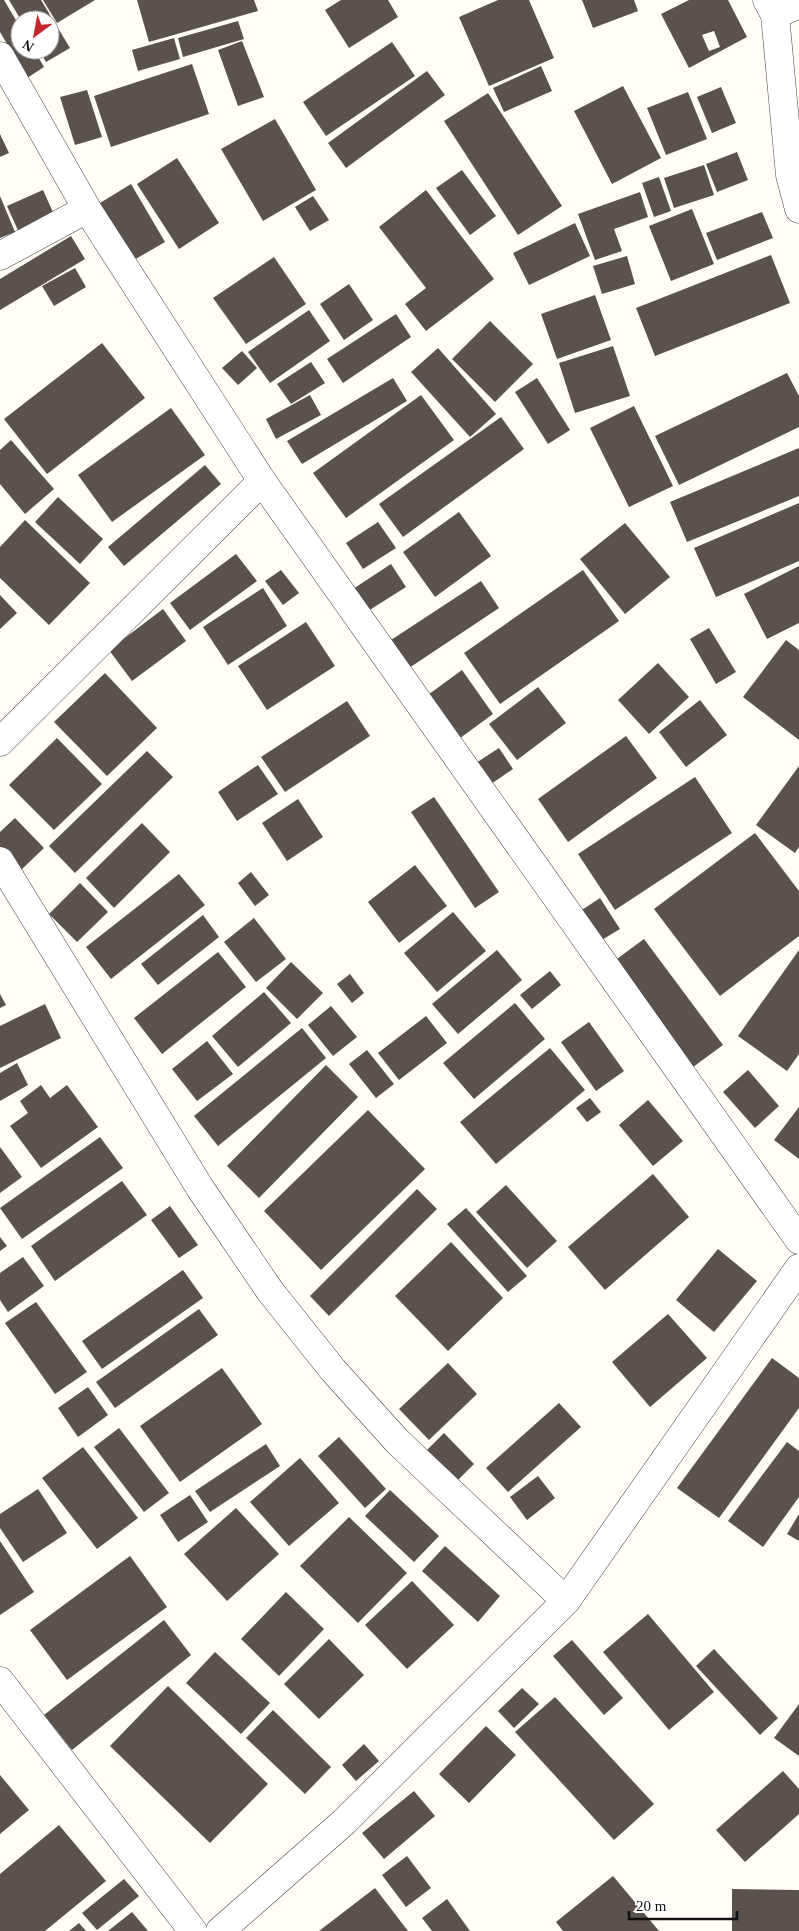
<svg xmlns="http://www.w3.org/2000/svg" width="799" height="1931" viewBox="0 0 799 1931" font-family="'Times New Roman',serif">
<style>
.building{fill:#5a524d;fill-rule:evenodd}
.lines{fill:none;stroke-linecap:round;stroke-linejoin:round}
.street-casing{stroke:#444;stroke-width:29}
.street{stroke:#fff;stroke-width:28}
</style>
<rect width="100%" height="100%" fill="#fffdf5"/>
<g class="building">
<path d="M 0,0 L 4,0 L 20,27 L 20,50 L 34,50 L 44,67 L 27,78 L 0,32 Z"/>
<path d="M 9,0 L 41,0 L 70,48 L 46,62 L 39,50 L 50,50 L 50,20 L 21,20 Z"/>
<path d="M 43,0 L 95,0 L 57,23 Z"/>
<path d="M 137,0 L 254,0 L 258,11 L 149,42 Z"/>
<path d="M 341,0 L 388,0 L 398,17 L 349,48 L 325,10 Z"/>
<path d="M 498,0 L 529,0 L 554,58 L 489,86 L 459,17 Z"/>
<path d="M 582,0 L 634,0 L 638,11 L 593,28 Z"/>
<path d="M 689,0 L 728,0 L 747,37 L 689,68 L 661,14 ZM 714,31 L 720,47 L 709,51 L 702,35 Z"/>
<path d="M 238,21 L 244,39 L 183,57 L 178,38 Z"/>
<path d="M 174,38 L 180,59 L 138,71 L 132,50 Z"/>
<path d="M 242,41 L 264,97 L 238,106 L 218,50 Z"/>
<path d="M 392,42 L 415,76 L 326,136 L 303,102 Z"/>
<path d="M 192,64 L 209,114 L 111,147 L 94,96 Z"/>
<path d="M 541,66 L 552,91 L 504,112 L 493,88 Z"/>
<path d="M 427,71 L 445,95 L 346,168 L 328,143 Z"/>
<path d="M 623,86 L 661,158 L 612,184 L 574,111 Z"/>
<path d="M 721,87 L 736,123 L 712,133 L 697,97 Z"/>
<path d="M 87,90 L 102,137 L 75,145 L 60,97 Z"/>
<path d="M 688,92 L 707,139 L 666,155 L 647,108 Z"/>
<path d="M 488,93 L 562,206 L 518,235 L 444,121 Z"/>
<path d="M 275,119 L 316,190 L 263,221 L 221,149 Z"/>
<path d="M 0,134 L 9,153 L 0,157 Z"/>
<path d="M 737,152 L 748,180 L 717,192 L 706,164 Z"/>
<path d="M 177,158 L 219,223 L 179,249 L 137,184 Z"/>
<path d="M 704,165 L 714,195 L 674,208 L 664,178 Z"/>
<path d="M 462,170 L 496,216 L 470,235 L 436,188 Z"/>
<path d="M 659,177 L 671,211 L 654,217 L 642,183 Z"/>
<path d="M 131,184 L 165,242 L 134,260 L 100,203 Z"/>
<path d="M 43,190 L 56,219 L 20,235 L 7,206 Z"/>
<path d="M 426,190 L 494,279 L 426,331 L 405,304 L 426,288 L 379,227 Z"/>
<path d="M 640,192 L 648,217 L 614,229 L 622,251 L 595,260 L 578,214 Z"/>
<path d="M 0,196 L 15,232 L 0,238 Z"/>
<path d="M 313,196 L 329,220 L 310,231 L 295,207 Z"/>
<path d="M 692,209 L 714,264 L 671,281 L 649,226 Z"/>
<path d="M 762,212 L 773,238 L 717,260 L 706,233 Z"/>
<path d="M 575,223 L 590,256 L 529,285 L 513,253 Z"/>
<path d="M 71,236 L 85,259 L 0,310 L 0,279 Z"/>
<path d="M 771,255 L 790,303 L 655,356 L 636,308 Z"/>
<path d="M 627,256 L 635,284 L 602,294 L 593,266 Z"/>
<path d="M 274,257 L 306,304 L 246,344 L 213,298 Z"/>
<path d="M 75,268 L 86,287 L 54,306 L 42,286 Z"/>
<path d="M 349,284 L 373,320 L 344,340 L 320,304 Z"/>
<path d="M 595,295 L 611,340 L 557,359 L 541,314 Z"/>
<path d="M 309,310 L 330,341 L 270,383 L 248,352 Z"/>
<path d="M 396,314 L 411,337 L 343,383 L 327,359 Z"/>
<path d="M 490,321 L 533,364 L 495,402 L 452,359 Z"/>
<path d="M 102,343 L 145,398 L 47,474 L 4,419 Z"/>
<path d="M 613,346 L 630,396 L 575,413 L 559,363 Z"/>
<path d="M 438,348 L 496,414 L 470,437 L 411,372 Z"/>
<path d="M 242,351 L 257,368 L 238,385 L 222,368 Z"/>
<path d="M 311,362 L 325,383 L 291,404 L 277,384 Z"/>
<path d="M 787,373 L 799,396 L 799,427 L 679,485 L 655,436 Z"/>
<path d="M 393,378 L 407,401 L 302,464 L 287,441 Z"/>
<path d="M 537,378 L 570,430 L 548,444 L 515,392 Z"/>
<path d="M 310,395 L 321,415 L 276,439 L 266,419 Z"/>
<path d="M 421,395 L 454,440 L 346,518 L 313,473 Z"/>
<path d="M 634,406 L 673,486 L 629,507 L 590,428 Z"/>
<path d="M 171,408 L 205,455 L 112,522 L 78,475 Z"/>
<path d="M 501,417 L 524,449 L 403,537 L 379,504 Z"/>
<path d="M 11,440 L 54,489 L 25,514 L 0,484 L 0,450 Z"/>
<path d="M 799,448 L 799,496 L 687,542 L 670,502 Z"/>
<path d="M 205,465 L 221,484 L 124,566 L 108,547 Z"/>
<path d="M 58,497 L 103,539 L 80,564 L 35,522 Z"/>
<path d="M 799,503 L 799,561 L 716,597 L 694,548 Z"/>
<path d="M 459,512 L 491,556 L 435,597 L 403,552 Z"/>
<path d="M 25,520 L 90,583 L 49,625 L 0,578 L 0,547 Z"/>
<path d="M 378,522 L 396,548 L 363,569 L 346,543 Z"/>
<path d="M 625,523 L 670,577 L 625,614 L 580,559 Z"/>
<path d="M 236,554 L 257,581 L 190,630 L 170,603 Z"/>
<path d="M 391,564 L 406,587 L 368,611 L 353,589 Z"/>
<path d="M 799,566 L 799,623 L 767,639 L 744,594 Z"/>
<path d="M 281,570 L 299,593 L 283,605 L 265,581 Z"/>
<path d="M 583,570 L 619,621 L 500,704 L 464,653 Z"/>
<path d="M 481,581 L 499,608 L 409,668 L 391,640 Z"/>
<path d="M 263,588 L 287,626 L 228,665 L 203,627 Z"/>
<path d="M 0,595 L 17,613 L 0,629 Z"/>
<path d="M 163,609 L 186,641 L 132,681 L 109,650 Z"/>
<path d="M 306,622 L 335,666 L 267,710 L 238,666 Z"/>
<path d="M 709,628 L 736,672 L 716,684 L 690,639 Z"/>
<path d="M 786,640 L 799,650 L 799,740 L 743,697 Z"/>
<path d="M 658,663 L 689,697 L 649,734 L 618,700 Z"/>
<path d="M 462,670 L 493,714 L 452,744 L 421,700 Z"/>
<path d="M 105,673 L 157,728 L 107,776 L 54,722 Z"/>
<path d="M 538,687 L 566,723 L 517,760 L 489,724 Z"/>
<path d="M 700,700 L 727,735 L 686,767 L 659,732 Z"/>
<path d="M 347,701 L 370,736 L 285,792 L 261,757 Z"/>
<path d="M 626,736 L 657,778 L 568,842 L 538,799 Z"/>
<path d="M 57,738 L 102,784 L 54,830 L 9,785 Z"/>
<path d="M 499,748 L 513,769 L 491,784 L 476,763 Z"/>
<path d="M 147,751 L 173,777 L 75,873 L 49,846 Z"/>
<path d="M 258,765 L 278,794 L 237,821 L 218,792 Z"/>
<path d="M 799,766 L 799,847 L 795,853 L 756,825 Z"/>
<path d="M 695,777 L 732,833 L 615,910 L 578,854 Z"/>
<path d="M 434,797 L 499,892 L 475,908 L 411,812 Z"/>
<path d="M 298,799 L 323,837 L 287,861 L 262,823 Z"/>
<path d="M 15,818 L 44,848 L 21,870 L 0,848 L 0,832 Z"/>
<path d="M 142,823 L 170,852 L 114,908 L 86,878 Z"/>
<path d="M 755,833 L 799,891 L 799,936 L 720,996 L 654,909 Z"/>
<path d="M 415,865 L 447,906 L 399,943 L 368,902 Z"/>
<path d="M 251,872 L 269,895 L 255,906 L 238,883 Z"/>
<path d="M 179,874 L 205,905 L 111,979 L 86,947 Z"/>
<path d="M 80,883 L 108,912 L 77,942 L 49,914 Z"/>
<path d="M 600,898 L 620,929 L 595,944 L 576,914 Z"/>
<path d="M 453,912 L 486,951 L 437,992 L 404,953 Z"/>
<path d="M 203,915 L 219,937 L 158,985 L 141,964 Z"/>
<path d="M 254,918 L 286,959 L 256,982 L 224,942 Z"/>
<path d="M 644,939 L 723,1045 L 689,1070 L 610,964 Z"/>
<path d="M 497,950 L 522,980 L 458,1034 L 432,1004 Z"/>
<path d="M 799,950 L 799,1054 L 787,1071 L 738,1036 Z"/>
<path d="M 218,952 L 246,987 L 162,1054 L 134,1018 Z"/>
<path d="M 291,962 L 323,993 L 297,1019 L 266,988 Z"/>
<path d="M 550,971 L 561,985 L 532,1009 L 520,995 Z"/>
<path d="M 350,974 L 364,993 L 352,1003 L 337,984 Z"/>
<path d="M 264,992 L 291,1023 L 238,1067 L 212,1036 Z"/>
<path d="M 0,994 L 6,1005 L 0,1008 Z"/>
<path d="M 515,1003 L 545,1039 L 474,1099 L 443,1063 Z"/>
<path d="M 45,1004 L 61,1038 L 0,1068 L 0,1026 Z"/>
<path d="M 331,1006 L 357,1037 L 333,1056 L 308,1025 Z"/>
<path d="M 426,1016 L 447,1043 L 399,1080 L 378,1053 Z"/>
<path d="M 589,1022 L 624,1071 L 596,1091 L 561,1042 Z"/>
<path d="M 302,1028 L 326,1058 L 218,1146 L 194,1116 Z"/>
<path d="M 207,1041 L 233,1074 L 197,1101 L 172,1069 Z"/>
<path d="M 550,1048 L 585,1090 L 496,1164 L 460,1122 Z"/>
<path d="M 367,1050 L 394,1084 L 376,1098 L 349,1064 Z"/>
<path d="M 17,1063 L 28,1085 L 0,1101 L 0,1073 Z"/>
<path d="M 326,1065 L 358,1097 L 259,1198 L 227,1166 Z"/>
<path d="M 748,1070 L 779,1106 L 755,1128 L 723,1092 Z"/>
<path d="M 41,1085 L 50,1098 L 67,1085 L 98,1127 L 41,1168 L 10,1126 L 28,1113 L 20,1101 Z"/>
<path d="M 590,1098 L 601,1112 L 587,1122 L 576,1108 Z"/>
<path d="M 648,1100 L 683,1141 L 653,1166 L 619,1125 Z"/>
<path d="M 799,1107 L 799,1159 L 774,1140 Z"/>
<path d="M 368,1110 L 425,1169 L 321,1270 L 264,1211 Z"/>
<path d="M 100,1137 L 123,1168 L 22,1239 L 0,1208 Z"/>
<path d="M 0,1147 L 22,1177 L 0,1193 Z"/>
<path d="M 653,1174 L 689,1217 L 605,1290 L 568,1247 Z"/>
<path d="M 122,1181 L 147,1215 L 55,1281 L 31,1246 Z"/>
<path d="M 506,1185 L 557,1241 L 527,1268 L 476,1212 Z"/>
<path d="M 417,1189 L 437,1209 L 329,1316 L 310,1296 Z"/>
<path d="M 170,1206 L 198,1245 L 179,1258 L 151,1220 Z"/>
<path d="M 466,1208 L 527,1276 L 508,1292 L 447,1224 Z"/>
<path d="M 0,1237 L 7,1246 L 0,1251 Z"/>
<path d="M 451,1242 L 503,1298 L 448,1351 L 395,1296 Z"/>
<path d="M 718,1249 L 757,1281 L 714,1332 L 676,1300 Z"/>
<path d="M 23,1257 L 44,1286 L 8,1312 L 0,1300 L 0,1273 Z"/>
<path d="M 183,1270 L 203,1298 L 102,1369 L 82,1341 Z"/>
<path d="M 36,1302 L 87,1372 L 55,1394 L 5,1323 Z"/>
<path d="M 199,1309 L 218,1335 L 115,1408 L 96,1382 Z"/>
<path d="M 668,1314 L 707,1358 L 650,1407 L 612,1362 Z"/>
<path d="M 772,1358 L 799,1378 L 799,1408 L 719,1518 L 677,1488 Z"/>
<path d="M 448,1363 L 477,1394 L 429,1440 L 399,1409 Z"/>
<path d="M 222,1368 L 262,1424 L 180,1482 L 140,1426 Z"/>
<path d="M 88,1387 L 108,1415 L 78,1437 L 58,1408 Z"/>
<path d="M 559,1403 L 581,1427 L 508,1492 L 486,1468 Z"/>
<path d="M 119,1428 L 169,1493 L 144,1512 L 94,1447 Z"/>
<path d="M 444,1433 L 474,1464 L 455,1483 L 425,1452 Z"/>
<path d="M 339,1437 L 386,1489 L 365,1508 L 318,1456 Z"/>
<path d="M 787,1442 L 799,1451 L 799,1497 L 763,1547 L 728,1521 Z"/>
<path d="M 266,1444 L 280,1466 L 210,1512 L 195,1491 Z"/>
<path d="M 83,1447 L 138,1518 L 97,1549 L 42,1478 Z"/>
<path d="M 300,1458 L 339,1503 L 289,1546 L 250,1502 Z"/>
<path d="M 538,1476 L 555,1498 L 527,1520 L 510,1497 Z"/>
<path d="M 38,1489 L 67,1533 L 23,1562 L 0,1528 L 0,1514 Z"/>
<path d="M 390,1490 L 439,1536 L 414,1562 L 365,1516 Z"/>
<path d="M 190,1495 L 208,1522 L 178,1542 L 160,1515 Z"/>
<path d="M 236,1508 L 279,1554 L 227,1601 L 184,1554 Z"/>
<path d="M 799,1514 L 799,1541 L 787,1534 Z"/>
<path d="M 349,1517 L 407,1573 L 358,1623 L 300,1566 Z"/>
<path d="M 0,1541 L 34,1592 L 0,1615 Z"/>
<path d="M 445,1546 L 500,1596 L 478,1622 L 422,1571 Z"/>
<path d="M 130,1556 L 167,1607 L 67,1680 L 30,1630 Z"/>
<path d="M 412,1581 L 454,1625 L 407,1669 L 365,1625 Z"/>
<path d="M 286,1592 L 324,1629 L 279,1676 L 241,1639 Z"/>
<path d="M 648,1614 L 714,1692 L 669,1730 L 603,1652 Z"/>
<path d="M 164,1620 L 191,1655 L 72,1750 L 44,1715 Z"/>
<path d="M 329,1639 L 364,1675 L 319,1719 L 284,1684 Z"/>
<path d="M 572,1640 L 623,1698 L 604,1715 L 553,1656 Z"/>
<path d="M 714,1649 L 778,1718 L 760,1735 L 696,1666 Z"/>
<path d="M 215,1652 L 270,1703 L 241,1734 L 186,1683 Z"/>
<path d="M 168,1686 L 268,1784 L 210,1843 L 110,1746 Z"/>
<path d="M 522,1688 L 539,1704 L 514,1728 L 498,1711 Z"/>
<path d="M 555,1697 L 654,1804 L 614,1840 L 515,1732 Z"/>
<path d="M 799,1704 L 799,1756 L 774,1738 Z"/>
<path d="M 273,1710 L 331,1767 L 305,1794 L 246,1738 Z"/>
<path d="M 486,1726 L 516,1755 L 469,1803 L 439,1774 Z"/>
<path d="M 364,1744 L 379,1761 L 356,1781 L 342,1765 Z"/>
<path d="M 783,1771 L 799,1789 L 799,1814 L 745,1862 L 716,1830 Z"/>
<path d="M 0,1775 L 29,1810 L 0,1834 Z"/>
<path d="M 414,1791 L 435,1816 L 384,1859 L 362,1833 Z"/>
<path d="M 59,1825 L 106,1881 L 45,1931 L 0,1931 L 0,1874 Z"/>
<path d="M 407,1856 L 431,1888 L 406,1907 L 382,1875 Z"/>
<path d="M 613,1876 L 659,1931 L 563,1931 L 556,1922 Z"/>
<path d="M 124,1879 L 139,1896 L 97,1930 L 82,1913 Z"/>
<path d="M 375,1888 L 408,1931 L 319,1931 Z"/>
<path d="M 732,1889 L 799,1890 L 799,1931 L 732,1931 Z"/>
<path d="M 447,1899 L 470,1931 L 432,1931 L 422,1918 Z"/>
<path d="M 132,1912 L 148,1931 L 108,1931 Z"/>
<path d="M 79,1923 L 86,1931 L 69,1931 Z"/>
</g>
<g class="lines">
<defs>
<g id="street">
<path d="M 767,0 L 775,15 L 790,175 L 799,209"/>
<path d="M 775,15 L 799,4"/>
<path d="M 0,56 L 87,209 L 262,481 L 799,1240"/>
<path d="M 0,256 L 87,209"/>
<path d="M 0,742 L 262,481"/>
<path d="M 0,861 L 200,1188 L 270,1291 L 333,1370 L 397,1441 L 566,1601"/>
<path d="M 0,1681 L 193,1931"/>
<path d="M 220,1931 L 345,1821 L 566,1601 L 799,1268"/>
</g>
</defs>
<use href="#street" class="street-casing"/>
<use href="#street" class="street"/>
</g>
<g transform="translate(35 35) rotate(212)"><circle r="24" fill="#ffffff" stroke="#a0a0a0"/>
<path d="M0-4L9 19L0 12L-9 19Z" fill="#c4262e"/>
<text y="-8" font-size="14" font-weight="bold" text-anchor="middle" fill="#111111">N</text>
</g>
<path d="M629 1911v8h108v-8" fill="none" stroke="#111111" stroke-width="2.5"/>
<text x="636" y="1911" font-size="15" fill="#111111" stroke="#ffffff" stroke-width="4" paint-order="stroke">20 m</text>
</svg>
